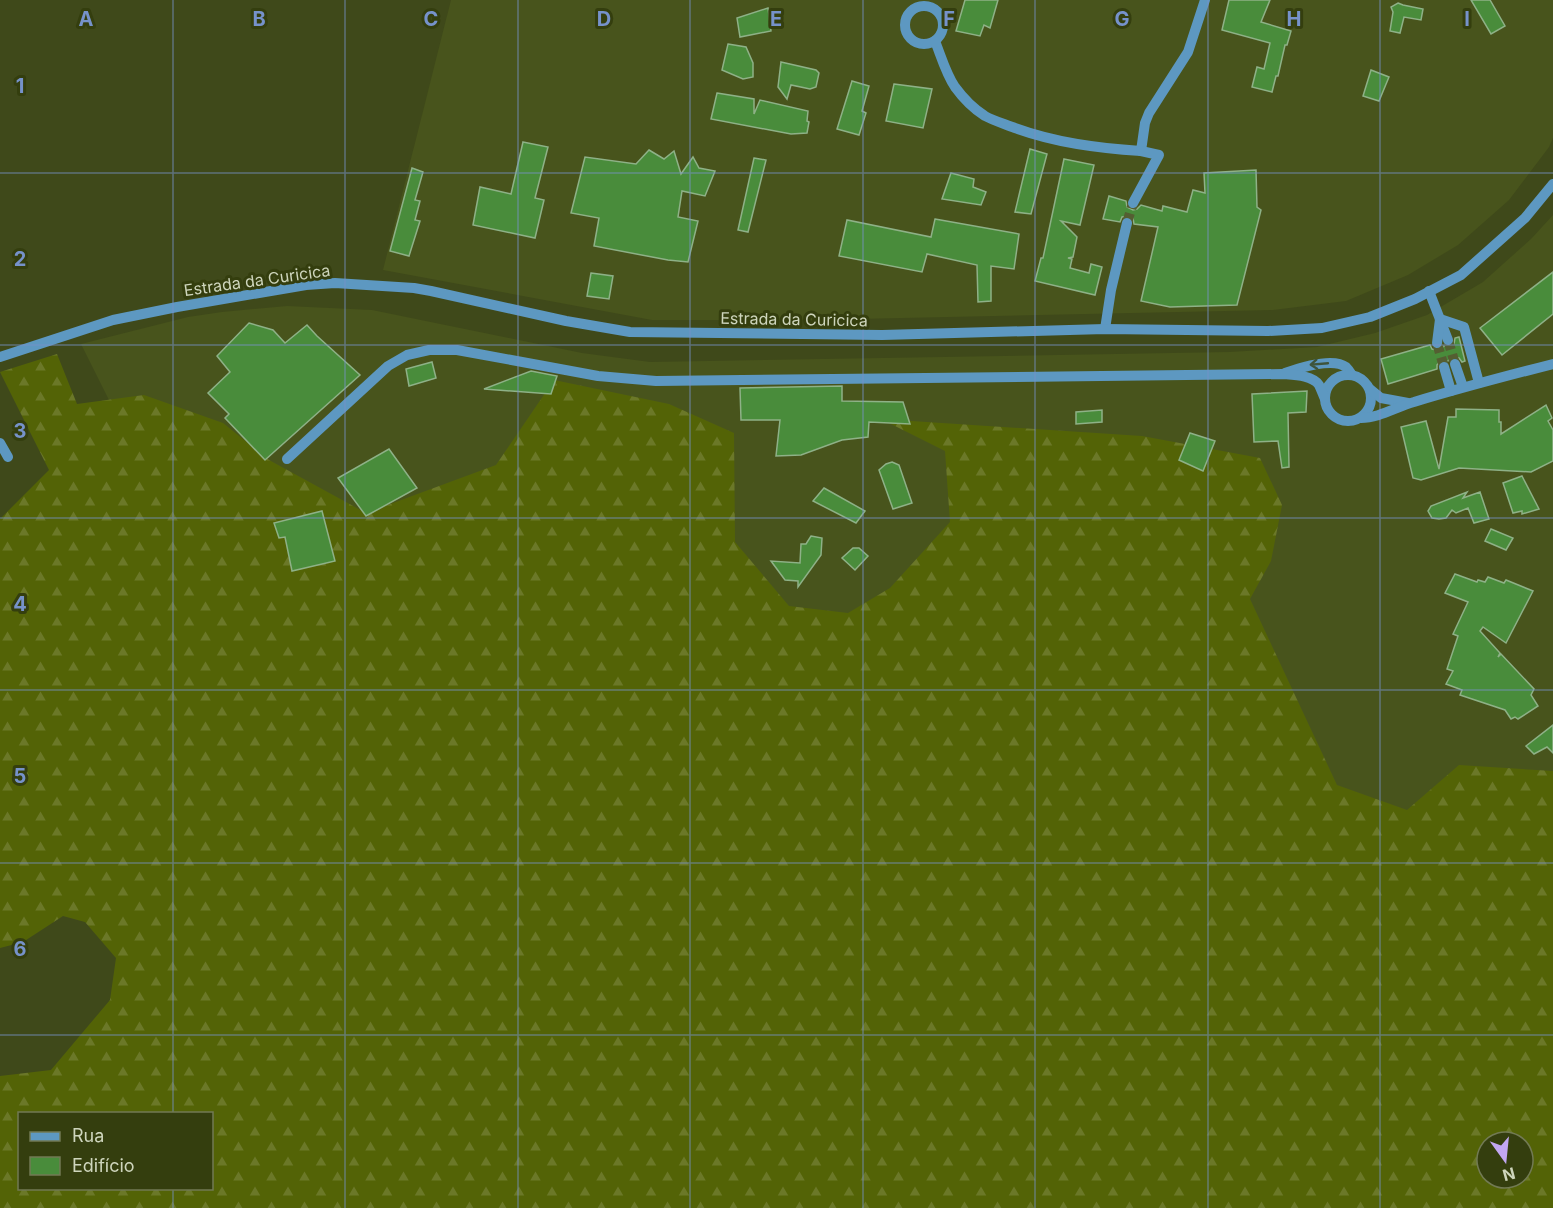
<svg xmlns="http://www.w3.org/2000/svg" width="1553" height="1208" viewBox="0 0 1553 1208" font-family="Inter,sans-serif">
<style>
.built{fill:#48541c}
.forest{fill:url(#forest-firs);fill-rule:evenodd}
.building{fill:#498c3b;stroke:#8eb187;stroke-width:1.5}
.lines{fill:none;stroke-linecap:round;stroke-linejoin:round}
.minor-tunnel{stroke:#545e32;stroke-width:10;stroke-dasharray:10 5;stroke-linecap:butt}
.minor{stroke:#5d98c1;stroke-width:10}
.oneway{stroke:#3e543b}
.grid{fill:none;stroke:#7692ca;stroke-width:1.5;stroke-opacity:0.55}
.labels{text-anchor:middle;dominant-baseline:central;stroke-width:6;stroke-linejoin:round;paint-order:stroke}
.street-label{font-size:16px;fill:#ced5bc;stroke:#343e0e}
.grid-label{font-size:20px;text-anchor:middle;font-weight:bold;fill:#7692ca;stroke:#343e0e;stroke-width:6;stroke-linejoin:round;paint-order:stroke}
</style>
<defs>
<pattern id="forest-firs" width="22" height="20" patternUnits="userSpaceOnUse" patternTransform="scale(1.5)"><rect width="22" height="20" fill="#536306"/><path d="M5 1l3.5 6h-7zM16 11l3.5 6h-7z" fill="#6b7828"/></pattern>
</defs>
<rect width="100%" height="100%" fill="#3f491a"/>
<g class="built">
<path d="M 451,0 L 1553,0 L 1553,138 L 1549,147 L 1509,200 L 1458,245 L 1408,275 L 1346,301 L 1273,310 L 809,320 L 652,320 L 383,270 Z"/>
<path d="M 1553,215 L 1553,794 L 1397,828 L 910,597 L 820,630 L 502,482 L 301,586 L 123,428 L 81,344 L 188,317 L 222,312 L 287,306 L 372,310 L 582,353 L 650,362 L 1229,352 L 1317,347 L 1375,333 L 1427,315 L 1483,282 L 1531,239 Z"/>
</g>
<path class="forest" d="M 57,354 L 77,404 L 144,395 L 223,423 L 269,460 L 366,513 L 496,465 L 554,380 L 669,404 L 734,433 L 735,542 L 789,606 L 848,613 L 890,588 L 950,522 L 945,451 L 881,419 L 1142,436 L 1260,458 L 1282,505 L 1271,561 L 1250,599 L 1337,785 L 1407,810 L 1459,765 L 1553,771 L 1553,1208 L 0,1208 L 0,1076 L 51,1070 L 110,1000 L 116,958 L 85,922 L 63,916 L 23,942 L 0,948 L 0,519 L 49,470 L 0,372 ZM 20,1114 L 212,1114 L 212,1188 L 20,1188 ZM 1487,1142 L 1523,1142 L 1523,1178 L 1487,1178 Z"/>
<g class="building">
<path d="M 965,0 L 998,0 L 990,28 L 984,25 L 980,36 L 956,31 Z"/>
<path d="M 1229,0 L 1270,0 L 1261,22 L 1291,31 L 1287,45 L 1285,45 L 1278,76 L 1276,76 L 1272,92 L 1252,87 L 1257,67 L 1264,69 L 1270,43 L 1222,30 Z"/>
<path d="M 1471,0 L 1490,0 L 1505,26 L 1491,34 Z"/>
<path d="M 1398,3 L 1403,5 L 1423,9 L 1421,20 L 1404,17 L 1400,33 L 1390,31 L 1393,12 L 1391,7 Z"/>
<path d="M 768,8 L 771,31 L 740,37 L 737,18 Z"/>
<path d="M 728,44 L 746,47 L 753,63 L 753,77 L 743,79 L 722,70 Z"/>
<path d="M 781,62 L 816,70 L 819,73 L 816,87 L 810,89 L 791,85 L 787,99 L 778,87 Z"/>
<path d="M 1371,70 L 1389,77 L 1379,101 L 1363,96 Z"/>
<path d="M 852,81 L 869,86 L 862,111 L 866,113 L 859,135 L 837,129 Z"/>
<path d="M 894,84 L 932,89 L 923,128 L 886,121 Z"/>
<path d="M 717,93 L 754,99 L 754,114 L 760,100 L 808,111 L 807,121 L 809,122 L 807,133 L 791,134 L 711,119 Z"/>
<path d="M 523,142 L 548,147 L 535,198 L 544,200 L 535,238 L 473,225 L 480,187 L 511,194 Z"/>
<path d="M 1030,149 L 1047,154 L 1031,214 L 1015,212 Z"/>
<path d="M 649,150 L 664,159 L 674,151 L 681,174 L 693,157 L 699,168 L 715,171 L 705,196 L 682,191 L 678,217 L 698,221 L 688,262 L 668,260 L 594,246 L 599,218 L 571,213 L 585,157 L 636,164 Z"/>
<path d="M 754,158 L 766,160 L 748,232 L 738,230 Z"/>
<path d="M 1064,159 L 1094,165 L 1080,225 L 1061,221 L 1077,237 L 1073,257 L 1068,258 L 1072,259 L 1070,268 L 1089,273 L 1091,264 L 1102,267 L 1095,295 L 1035,281 L 1041,258 L 1043,258 Z"/>
<path d="M 412,168 L 423,172 L 415,200 L 420,201 L 415,220 L 420,221 L 409,256 L 390,251 Z"/>
<path d="M 1256,170 L 1257,207 L 1261,210 L 1237,305 L 1170,307 L 1141,301 L 1158,227 L 1134,224 L 1133,218 L 1128,216 L 1122,217 L 1120,222 L 1103,219 L 1109,196 L 1126,201 L 1127,207 L 1133,210 L 1137,209 L 1141,205 L 1162,211 L 1163,206 L 1187,212 L 1193,190 L 1205,193 L 1204,173 Z"/>
<path d="M 951,173 L 974,179 L 973,187 L 986,192 L 981,205 L 942,199 Z"/>
<path d="M 935,219 L 1019,234 L 1014,269 L 991,266 L 991,301 L 978,302 L 977,265 L 927,254 L 922,272 L 839,256 L 847,220 L 931,237 Z"/>
<path d="M 1553,272 L 1553,314 L 1502,355 L 1480,328 Z"/>
<path d="M 591,273 L 613,276 L 609,299 L 587,296 Z"/>
<path d="M 249,323 L 273,330 L 285,343 L 307,325 L 317,336 L 360,375 L 265,460 L 225,418 L 229,414 L 208,393 L 230,372 L 217,356 Z"/>
<path d="M 1459,337 L 1465,361 L 1462,362 L 1459,358 L 1456,357 L 1452,357 L 1448,361 L 1441,360 L 1437,365 L 1437,369 L 1388,384 L 1381,359 L 1430,345 L 1432,349 L 1437,350 L 1440,350 L 1444,346 L 1450,347 L 1454,344 L 1455,338 Z"/>
<path d="M 432,362 L 436,378 L 409,386 L 406,369 Z"/>
<path d="M 531,371 L 557,376 L 551,394 L 484,389 Z"/>
<path d="M 842,386 L 842,401 L 903,402 L 910,424 L 869,422 L 868,437 L 842,440 L 801,455 L 776,456 L 780,420 L 741,420 L 740,388 Z"/>
<path d="M 1307,391 L 1306,412 L 1288,413 L 1289,467 L 1282,468 L 1278,441 L 1254,442 L 1252,394 Z"/>
<path d="M 1546,405 L 1552,418 L 1548,421 L 1553,430 L 1553,461 L 1531,472 L 1459,468 L 1421,480 L 1413,478 L 1401,427 L 1426,421 L 1439,469 L 1448,417 L 1456,417 L 1456,409 L 1499,410 L 1499,422 L 1501,422 L 1501,434 Z"/>
<path d="M 1102,410 L 1102,422 L 1076,424 L 1076,412 Z"/>
<path d="M 1190,433 L 1215,441 L 1203,471 L 1179,460 Z"/>
<path d="M 389,449 L 417,488 L 366,516 L 338,478 Z"/>
<path d="M 892,462 L 899,465 L 912,503 L 893,509 L 879,470 L 886,464 Z"/>
<path d="M 1522,476 L 1539,509 L 1522,514 L 1522,511 L 1513,513 L 1503,483 Z"/>
<path d="M 824,488 L 865,511 L 856,523 L 813,501 Z"/>
<path d="M 1467,492 L 1463,498 L 1480,492 L 1489,519 L 1474,523 L 1468,508 L 1456,513 L 1452,510 L 1446,518 L 1439,519 L 1432,518 L 1428,511 L 1431,506 Z"/>
<path d="M 322,511 L 335,561 L 292,571 L 285,537 L 279,538 L 274,523 Z"/>
<path d="M 1491,529 L 1513,538 L 1506,550 L 1485,541 Z"/>
<path d="M 811,536 L 822,538 L 821,555 L 798,587 L 798,581 L 785,580 L 771,561 L 800,563 L 801,544 L 806,544 Z"/>
<path d="M 853,548 L 859,548 L 868,556 L 855,570 L 842,558 Z"/>
<path d="M 1455,574 L 1477,582 L 1478,580 L 1485,582 L 1488,577 L 1504,583 L 1506,580 L 1533,591 L 1506,643 L 1483,627 L 1480,631 L 1500,653 L 1498,657 L 1501,654 L 1534,689 L 1531,695 L 1538,706 L 1518,719 L 1515,717 L 1511,719 L 1505,710 L 1460,695 L 1462,690 L 1446,684 L 1453,671 L 1447,669 L 1458,636 L 1453,634 L 1468,602 L 1445,593 Z"/>
<path d="M 1553,725 L 1553,753 L 1547,747 L 1534,754 L 1526,746 Z"/>
</g>
<g class="lines">
<g class="minor-tunnel">
<path d="M 1127,223 L 1133,203"/>
<path d="M 1448,340 L 1455,364"/>
<path d="M 1437,343 L 1444,367"/>
</g>
<g class="minor">
<circle cx="924" cy="25" r="19"/>
<path d="M 935,41 C 941,56 946,74 955,87 C 963,98 974,109 985,116 C 994,121 1005,124 1015,128 C 1056,143 1098,148 1141,151 L 1145,123 L 1149,113 L 1188,52 L 1205,0"/>
<path d="M 1133,203 L 1159,155 L 1141,151"/>
<path d="M 1429,291 L 1448,340"/>
<path d="M 1105,329 L 1111,290 L 1127,223"/>
<path d="M 1437,343 L 1440,319 L 1464,327 L 1479,383"/>
<path d="M 0,357 L 113,320 L 177,307 L 306,285 L 335,283 L 414,288 L 431,291 L 566,321 L 630,332 L 882,335 L 1105,329 L 1268,331 L 1322,328 L 1370,317 L 1415,299 L 1461,275 L 1525,218 L 1553,184"/>
<path d="M 1455,364 L 1463,387"/>
<path d="M 1444,367 L 1451,391"/>
<path d="M 1285,373 C 1299,368 1333,357 1346,367 C 1348,369 1350,372 1352,375"/>
<circle cx="1348" cy="398" r="23"/>
<path d="M 1370,389 L 1381,398 L 1408,403"/>
<path d="M 1361,418 C 1379,418 1396,407 1414,402 C 1460,388 1506,376 1553,364"/>
<path d="M 0,443 L 8,457"/>
<path d="M 287,459 L 388,366 L 407,355 L 429,350 L 457,350 L 598,376 L 656,381 L 1282,374 C 1293,375 1312,375 1319,385 C 1321,389 1323,395 1325,399"/>
</g>
</g>
<defs><path id="oneway-shaft" d="M-6 0H5M1.5-3L5.5 0L1.5 3" fill="none" stroke-width="1.6" stroke-linecap="round" stroke-linejoin="round" transform="scale(1.5)"/></defs>
<use class="oneway" href="#oneway-shaft" transform="translate(1319 364) rotate(175)"/>
<path class="grid" d="M 173,0 L 173,1114M 345,0 L 345,1208M 518,0 L 518,1208M 690,0 L 690,1208M 863,0 L 863,1208M 1035,0 L 1035,1208M 1208,0 L 1208,1208M 1380,0 L 1380,1208M 0,173 L 1553,173M 0,345 L 1553,345M 0,518 L 1553,518M 0,690 L 1553,690M 0,863 L 1553,863M 0,1035 L 1553,1035M 173,1188 L 173,1208"/>
<g class="labels">
<g class="street-label">
<text transform="translate(257 280) rotate(-8)">Estrada da Curicica</text>
<text transform="translate(794 319) rotate(1)">Estrada da Curicica</text>
</g>
</g>
<g class="grid-label">
<text x="86" y="26">A</text>
<text x="259" y="26">B</text>
<text x="431" y="26">C</text>
<text x="604" y="26">D</text>
<text x="776" y="26">E</text>
<text x="949" y="26">F</text>
<text x="1122" y="26">G</text>
<text x="1294" y="26">H</text>
<text x="1467" y="26">I</text>
<text x="20" y="93">1</text>
<text x="20" y="266">2</text>
<text x="20" y="438">3</text>
<text x="20" y="611">4</text>
<text x="20" y="783">5</text>
<text x="20" y="956">6</text>
</g>
<rect x="18" y="1112" width="195" height="78" fill="#343e0e" stroke="#727a54" stroke-width="1.5"/>
<rect x="30" y="1132" width="30" height="9" fill="#5d98c1" stroke="#727a54" stroke-width="1.5"/>
<text x="72" y="1142" font-size="18" fill="#ced5bc">Rua</text>
<rect x="30" y="1157" width="30" height="18" fill="#498c3b" stroke="#727a54" stroke-width="1.5"/>
<text x="72" y="1172" font-size="18" fill="#ced5bc">Edifício</text>
<g transform="translate(1505 1160) rotate(165)"><circle r="28" fill="#343e0e" stroke="#727a54" stroke-width="1.5"/>
<path d="M0-4.5L10 22L0 15L-10 22Z" fill="#c2a7f2"/>
<text y="-9" font-size="16" font-weight="bold" text-anchor="middle" fill="#ced5bc">N</text>
</g>
</svg>
